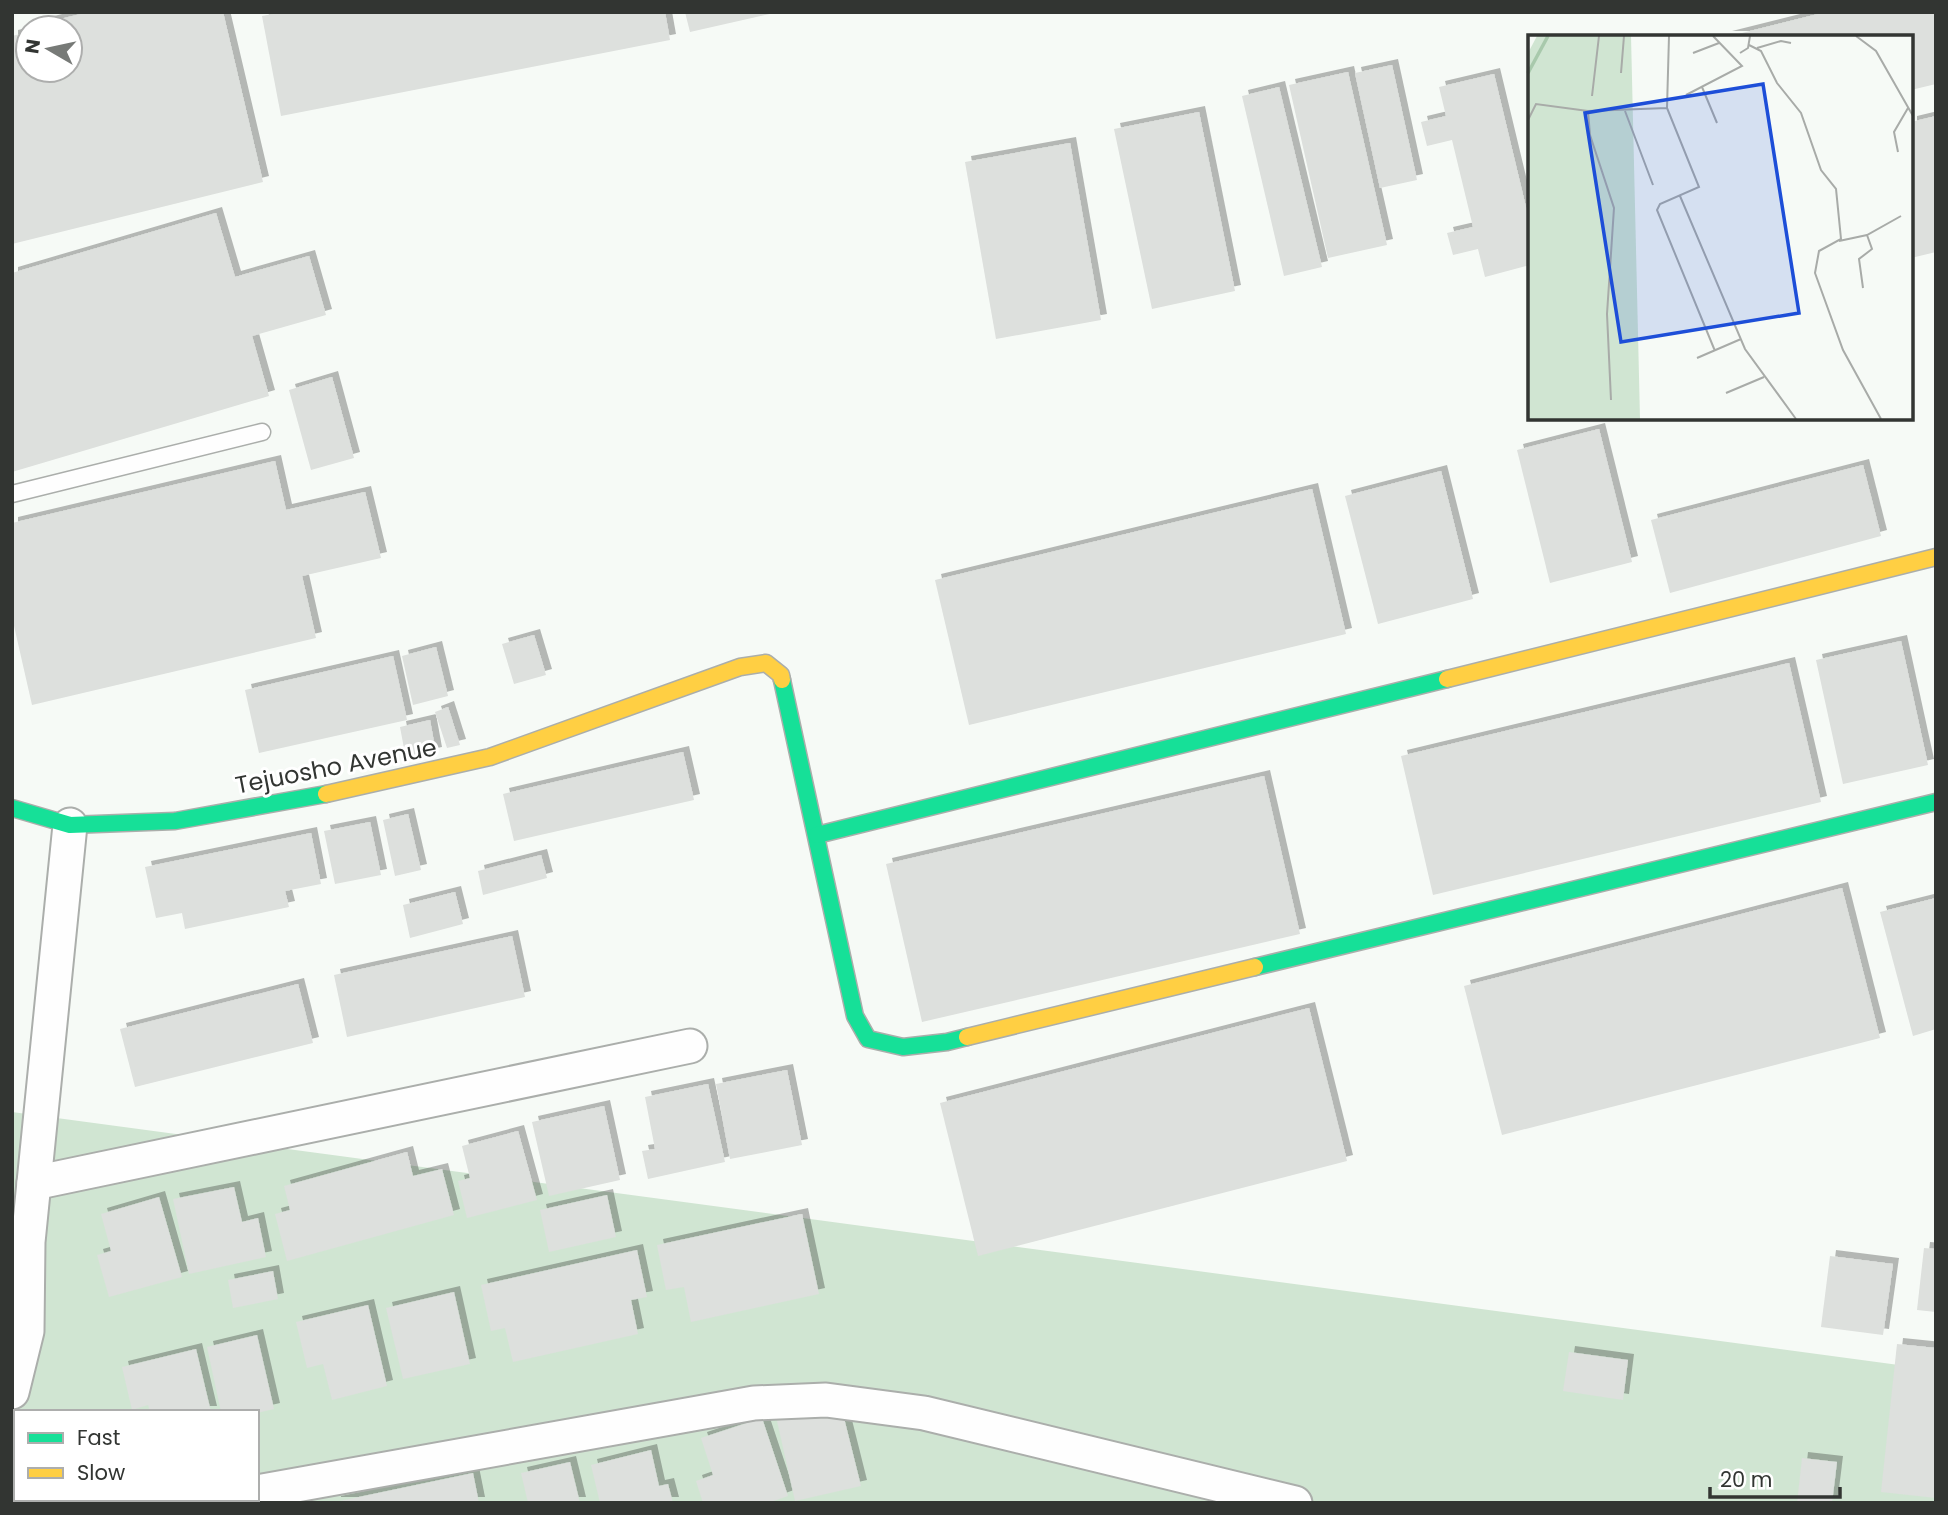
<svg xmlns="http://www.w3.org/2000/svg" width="1948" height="1515" viewBox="0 0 1948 1515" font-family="Poppins,sans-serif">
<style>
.green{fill:#d0e5d2;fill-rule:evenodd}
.building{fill:#dde0dd;filter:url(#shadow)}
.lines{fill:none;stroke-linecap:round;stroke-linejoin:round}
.lane-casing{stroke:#abaeab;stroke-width:19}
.street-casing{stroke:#abaeab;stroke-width:37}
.fast-casing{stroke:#abaeab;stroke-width:19}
.slow-casing{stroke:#abaeab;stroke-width:19}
.lane{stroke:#fefefe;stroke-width:16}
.street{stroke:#fefefe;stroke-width:33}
.fast{stroke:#16e098;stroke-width:16}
.slow{stroke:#ffcf43;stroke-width:16}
.labels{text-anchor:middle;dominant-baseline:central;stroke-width:6;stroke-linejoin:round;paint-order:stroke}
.street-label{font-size:24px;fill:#323532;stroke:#fff}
.inset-river{fill:none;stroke:#a8c9ac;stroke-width:3.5}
.inset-road{fill:none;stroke:#a8aba8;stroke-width:2}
.view{fill:#1d4ed8;fill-opacity:0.15;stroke:#1d4ed8;stroke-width:3.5}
.inset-edge{fill:none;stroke:#323532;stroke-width:3.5}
</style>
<defs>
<filter id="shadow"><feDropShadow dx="6" dy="-6" stdDeviation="0" flood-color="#0004"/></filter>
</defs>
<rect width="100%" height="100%" fill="#f6faf6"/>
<path class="green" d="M 12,1112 L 1936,1370 L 1936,1503 L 12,1503 ZM 16,1412 L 257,1412 L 257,1499 L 16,1499 Z"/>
<g class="building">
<path d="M 89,12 L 223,12 L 263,182 L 12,244 L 12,36 L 28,32 L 28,70 L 70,70 L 70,28 L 50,28 L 48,22 Z"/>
<path d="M 283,12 L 665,12 L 670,40 L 281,116 L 262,16 Z"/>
<path d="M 685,12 L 774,12 L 774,13 L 690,32 Z"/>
<path d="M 1826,12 L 1936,12 L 1936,84 L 1911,90 L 1911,37 L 1726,37 Z"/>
<path d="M 1392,65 L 1417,180 L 1380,188 L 1355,73 Z"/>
<path d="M 1348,72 L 1387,245 L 1328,258 L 1289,85 Z"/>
<path d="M 1494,74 L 1530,224 L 1530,265 L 1485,277 L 1478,249 L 1453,255 L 1447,233 L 1473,227 L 1452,140 L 1427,146 L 1421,122 L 1446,116 L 1439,87 Z"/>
<path d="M 1279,87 L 1322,267 L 1284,276 L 1242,96 Z"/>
<path d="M 1199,112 L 1235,291 L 1152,309 L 1114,129 Z"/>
<path d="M 1936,116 L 1936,252 L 1911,258 L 1911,122 Z"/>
<path d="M 1070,143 L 1101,320 L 996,339 L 965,162 Z"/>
<path d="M 216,213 L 235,277 L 309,256 L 326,315 L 252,336 L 269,396 L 12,472 L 12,273 Z"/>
<path d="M 332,377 L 354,458 L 311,470 L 289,390 Z"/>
<path d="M 1599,429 L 1632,562 L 1550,583 L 1517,450 Z"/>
<path d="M 275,461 L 286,510 L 365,492 L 381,558 L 302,576 L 316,638 L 32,705 L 12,617 L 12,523 Z"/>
<path d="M 1863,465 L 1881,536 L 1670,593 L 1651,520 Z"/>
<path d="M 1441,471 L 1473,599 L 1378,624 L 1345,496 Z"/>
<path d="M 1312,489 L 1346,634 L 969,725 L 935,580 Z"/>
<path d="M 534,635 L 546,675 L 514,684 L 502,644 Z"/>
<path d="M 1901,641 L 1928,765 L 1843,784 L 1816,660 Z"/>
<path d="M 436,647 L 448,696 L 413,705 L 402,656 Z"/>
<path d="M 393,656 L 407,720 L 259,753 L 245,690 Z"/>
<path d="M 1789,663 L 1821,802 L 1433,895 L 1401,756 Z"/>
<path d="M 448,707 L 460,745 L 447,748 L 435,712 Z"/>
<path d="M 430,720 L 436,753 L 406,759 L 400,727 Z"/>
<path d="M 683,752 L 694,800 L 514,841 L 503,794 Z"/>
<path d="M 1264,776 L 1300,934 L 922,1022 L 886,864 Z"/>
<path d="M 408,814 L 421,870 L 395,876 L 383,820 Z"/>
<path d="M 370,822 L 381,875 L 335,884 L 324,831 Z"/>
<path d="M 311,833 L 321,884 L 285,891 L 289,907 L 185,929 L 182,913 L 156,918 L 145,867 Z"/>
<path d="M 541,855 L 547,878 L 483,895 L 478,871 Z"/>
<path d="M 1842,888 L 1880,1038 L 1502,1135 L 1464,986 Z"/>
<path d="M 455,892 L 463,924 L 410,938 L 403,905 Z"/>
<path d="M 1936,898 L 1936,1029 L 1913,1036 L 1880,912 Z"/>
<path d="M 512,936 L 525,997 L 347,1037 L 334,975 Z"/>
<path d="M 298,984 L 313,1043 L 135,1087 L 120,1029 Z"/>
<path d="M 1309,1008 L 1347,1161 L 978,1256 L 940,1103 Z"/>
<path d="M 787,1070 L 802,1145 L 730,1159 L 716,1084 Z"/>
<path d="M 708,1084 L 725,1162 L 648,1179 L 642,1151 L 655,1149 L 645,1097 Z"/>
<path d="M 604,1106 L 620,1180 L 549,1196 L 532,1122 Z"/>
<path d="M 518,1131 L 537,1200 L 467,1218 L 458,1181 L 470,1178 L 462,1146 Z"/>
<path d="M 407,1152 L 413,1176 L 442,1169 L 454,1215 L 287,1261 L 275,1214 L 290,1210 L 284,1186 Z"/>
<path d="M 234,1187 L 242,1222 L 258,1218 L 266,1257 L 189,1274 L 173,1199 Z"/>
<path d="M 607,1195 L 616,1237 L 549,1252 L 540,1210 Z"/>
<path d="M 159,1197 L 182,1277 L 109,1297 L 97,1255 L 111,1251 L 101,1214 Z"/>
<path d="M 802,1214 L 819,1294 L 691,1322 L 684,1287 L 666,1290 L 657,1245 Z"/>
<path d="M 1924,1248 L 1936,1249 L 1936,1312 L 1917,1310 Z"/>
<path d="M 637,1250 L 647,1297 L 631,1300 L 638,1334 L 513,1362 L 505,1328 L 491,1331 L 481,1285 Z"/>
<path d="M 1830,1256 L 1893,1264 L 1883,1335 L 1821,1327 Z"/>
<path d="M 273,1271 L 278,1299 L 233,1308 L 228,1280 Z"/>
<path d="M 454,1292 L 470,1364 L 403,1379 L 386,1308 Z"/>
<path d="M 368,1305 L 387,1386 L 332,1400 L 323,1364 L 307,1368 L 296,1322 Z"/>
<path d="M 257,1335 L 274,1409 L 257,1413 L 221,1412 L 207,1347 Z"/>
<path d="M 1897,1344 L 1936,1348 L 1936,1498 L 1881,1492 Z"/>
<path d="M 196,1349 L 211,1412 L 150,1412 L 148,1405 L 132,1410 L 122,1367 Z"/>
<path d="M 1569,1352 L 1628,1360 L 1623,1400 L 1563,1391 Z"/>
<path d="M 841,1406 L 861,1486 L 795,1501 L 777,1421 Z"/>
<path d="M 762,1418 L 788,1496 L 768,1503 L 703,1503 L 696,1481 L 713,1475 L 701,1438 Z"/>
<path d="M 651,1450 L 659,1486 L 668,1484 L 673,1503 L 600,1503 L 591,1465 Z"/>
<path d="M 1802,1458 L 1837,1462 L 1832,1503 L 1797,1503 Z"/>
<path d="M 570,1462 L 580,1503 L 528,1503 L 521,1473 Z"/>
<path d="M 473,1473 L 479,1503 L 335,1503 L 335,1502 Z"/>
</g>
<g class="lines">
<defs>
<path id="lane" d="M 12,494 L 262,432"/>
<g id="street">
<path d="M 34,1183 L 690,1046"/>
<path d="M 12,1392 L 27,1331 L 28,1242 L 70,825"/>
<path d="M 257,1492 L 754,1403 L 826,1400 L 924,1413 L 1295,1503"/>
<path d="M 32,1499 L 65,1503"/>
<path d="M 200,1503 L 219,1499"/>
</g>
<g id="fast">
<path d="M 782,680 L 855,1016 L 868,1039 L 903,1047 L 947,1042 L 967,1037"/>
<path d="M 12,808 L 70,825 L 175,821 L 326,794"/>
<path d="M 817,835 L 1447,679"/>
<path d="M 1255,967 L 1936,802"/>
</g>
<g id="slow">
<path d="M 1447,679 L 1936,557"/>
<path d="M 326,794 L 490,757 L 740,667 L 766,663 L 781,675 L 782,680"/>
<path d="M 967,1037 L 1255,967"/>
</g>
</defs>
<use href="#lane" class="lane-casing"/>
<use href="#street" class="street-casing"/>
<use href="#fast" class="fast-casing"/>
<use href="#slow" class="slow-casing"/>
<use href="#lane" class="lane"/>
<use href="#street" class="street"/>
<use href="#fast" class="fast"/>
<use href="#slow" class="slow"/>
</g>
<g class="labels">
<g class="street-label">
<text transform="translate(336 766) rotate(-11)">Tejuosho Avenue</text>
</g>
</g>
<g transform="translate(1528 35)">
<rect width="385" height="385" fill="#f6faf6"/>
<path d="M 9,1 L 103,1 L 112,384 L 0,384 L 0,18 Z" fill="#d0e5d2"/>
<path class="inset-river" d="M 0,38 L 20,1"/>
<path class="inset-road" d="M 141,1 L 139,73 L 171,152 L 132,169 L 129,175 L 187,316M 328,1 L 348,16 L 385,81M 221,10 L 233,16 L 249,48 L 273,78 L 293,135 L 308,154 L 313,204 L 291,216 L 287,238 L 315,315 L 353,384M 229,13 L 253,6 L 263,8M 165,18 L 191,8M 212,18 L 220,13 L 222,1M 93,38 L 96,1M 174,52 L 189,88M 158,60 L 214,31 L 185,1M 64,61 L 71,1M 97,76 L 125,150M 0,85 L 8,69 L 60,76M 370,117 L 366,97 L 380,73M 152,161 L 217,314 L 268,384M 311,206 L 339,200 L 373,181M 335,253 L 331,224 L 344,214 L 339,200M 169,323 L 213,304M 198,358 L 236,342M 83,365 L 79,279 L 86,173 L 62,100 L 60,76 L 139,73"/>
<path class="view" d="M 235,49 L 271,278 L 93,307 L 57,78 Z"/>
<rect width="385" height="385" class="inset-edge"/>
</g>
<rect width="1948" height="1515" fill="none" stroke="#323532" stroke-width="28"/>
<rect x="14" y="1410" width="245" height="91" fill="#ffffff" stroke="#adaead" stroke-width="2"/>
<rect x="28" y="1433" width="35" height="10" fill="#16e098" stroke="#adaead" stroke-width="2"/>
<text x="77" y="1445" font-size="21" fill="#323532">Fast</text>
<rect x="28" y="1468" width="35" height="10" fill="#ffcf43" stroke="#adaead" stroke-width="2"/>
<text x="77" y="1480" font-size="21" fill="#323532">Slow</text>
<g transform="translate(49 49) rotate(279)"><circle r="33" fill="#ffffff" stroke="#adaead" stroke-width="2"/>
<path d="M0-5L12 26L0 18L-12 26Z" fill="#777a77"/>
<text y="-10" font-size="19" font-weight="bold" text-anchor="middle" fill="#323532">N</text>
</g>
<path d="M1710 1487v10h130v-10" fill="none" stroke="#323532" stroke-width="3.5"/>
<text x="1720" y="1487" font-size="21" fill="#323532" stroke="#ffffff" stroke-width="5" paint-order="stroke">20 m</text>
</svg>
